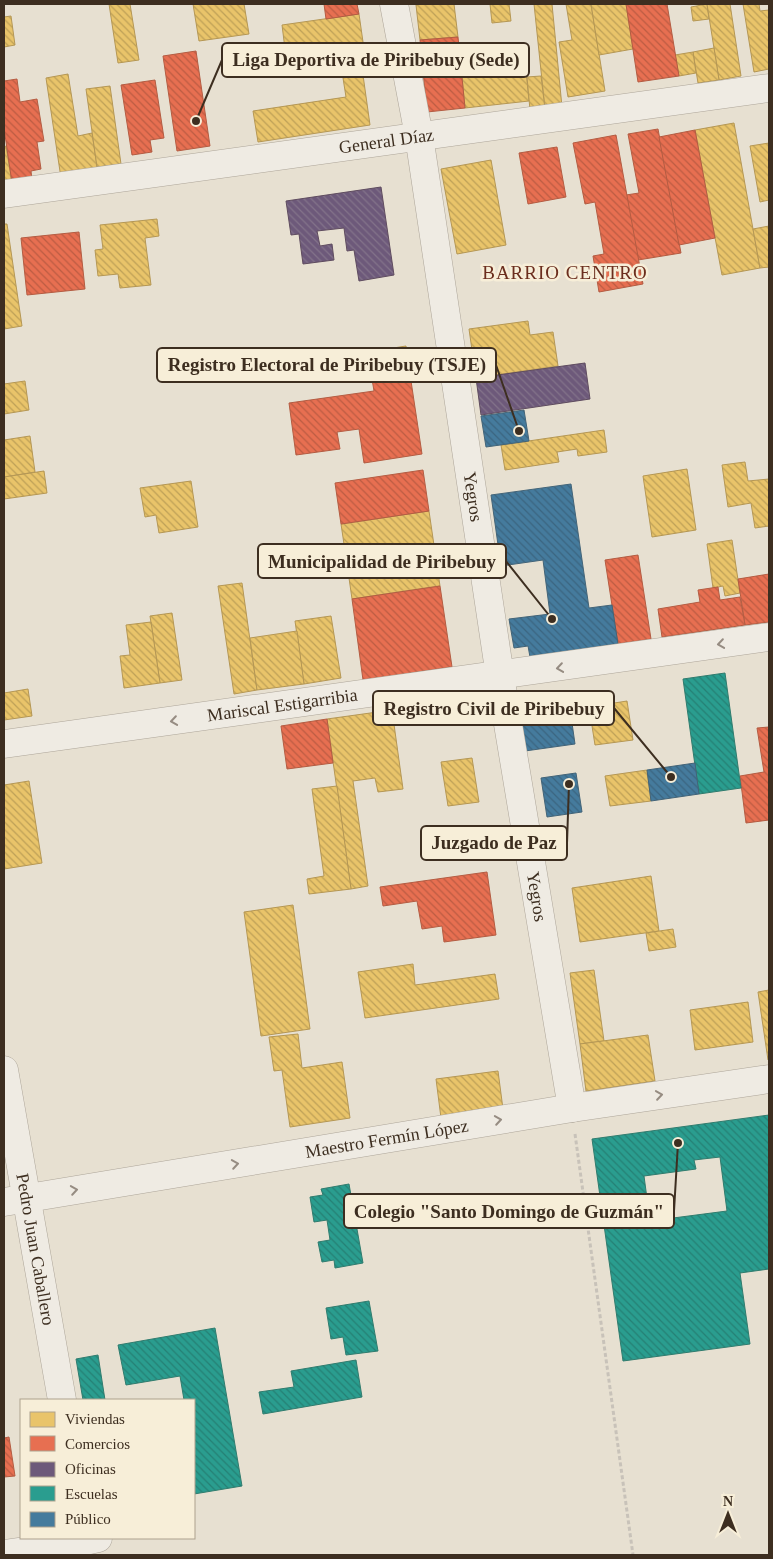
<svg xmlns="http://www.w3.org/2000/svg" width="773" height="1559" viewBox="0 0 773 1559" font-family="'Times New Roman',serif">
<style>
.homes{fill:url(#homes-back-hatch);stroke:#b59754}
.shops{fill:url(#shops-back-hatch);stroke:#b45c42}
.offices{fill:url(#offices-back-hatch);stroke:#5f4c5f}
.schools{fill:url(#schools-back-hatch);stroke:#307c6e;fill-rule:evenodd}
.public{fill:url(#public-back-hatch);stroke:#436478}
.lines{fill:none;stroke-linecap:round;stroke-linejoin:round}
.minor-casing{stroke:#ada599;stroke-width:29}
.path{stroke:#c8c2b9;stroke-width:3;stroke-dasharray:4 2.5;stroke-linecap:butt}
.minor{stroke:#efebe3;stroke-width:28}
.oneway{stroke:#968c82}
.labels{text-anchor:middle;dominant-baseline:central;stroke-width:5;stroke-linejoin:round;paint-order:stroke}
.street-label{font-size:18px;fill:#3d2e20;stroke:#f7eed8}
.neighbourhood-label{font-size:19px;letter-spacing:1px;fill:#6b2e1e;stroke:#f7eed8}
.leader{fill:none;stroke:#3d2e20;stroke-width:2}
.callout-dot{fill:#3d2e20;stroke:#f7eed8;stroke-width:2}
.callout{fill:#f7eed8;stroke:#3d2e20;stroke-width:2}
.callout-label{font-size:19px;text-anchor:middle;font-weight:bold;fill:#3d2e20}
</style>
<defs>
<pattern id="homes-back-hatch" width="6" height="6" patternUnits="userSpaceOnUse" patternTransform="scale(1.25)"><rect width="6" height="6" fill="#e9c46a"/><path d="M-1 5l2 2M0 0l6 6M5-1l2 2" fill="none" stroke="#bea057"/></pattern>
<pattern id="shops-back-hatch" width="6" height="6" patternUnits="userSpaceOnUse" patternTransform="scale(1.25)"><rect width="6" height="6" fill="#e76f51"/><path d="M-1 5l2 2M0 0l6 6M5-1l2 2" fill="none" stroke="#bc5c43"/></pattern>
<pattern id="offices-back-hatch" width="6" height="6" patternUnits="userSpaceOnUse" patternTransform="scale(1.25)"><rect width="6" height="6" fill="#6d597a"/><path d="M-1 5l2 2M0 0l6 6M5-1l2 2" fill="none" stroke="#83738a"/></pattern>
<pattern id="schools-back-hatch" width="6" height="6" patternUnits="userSpaceOnUse" patternTransform="scale(1.25)"><rect width="6" height="6" fill="#2a9d8f"/><path d="M-1 5l2 2M0 0l6 6M5-1l2 2" fill="none" stroke="#258074"/></pattern>
<pattern id="public-back-hatch" width="6" height="6" patternUnits="userSpaceOnUse" patternTransform="scale(1.25)"><rect width="6" height="6" fill="#457b9d"/><path d="M-1 5l2 2M0 0l6 6M5-1l2 2" fill="none" stroke="#3b6580"/></pattern>
</defs>
<rect width="100%" height="100%" fill="#e7e0d1"/>
<g class="homes">
<path d="M 109,4 L 130,4 L 139,60 L 118,63 Z"/>
<path d="M 193,4 L 244,4 L 249,34 L 199,41 Z"/>
<path d="M 423,4 L 454,4 L 458,37 L 420,40 L 416,5 Z"/>
<path d="M 490,4 L 509,4 L 511,21 L 492,23 Z"/>
<path d="M 534,4 L 552,4 L 562,107 L 545,109 Z"/>
<path d="M 566,4 L 591,4 L 605,91 L 568,97 L 559,42 L 572,40 Z"/>
<path d="M 591,4 L 626,4 L 633,49 L 599,55 Z"/>
<path d="M 707,4 L 709,19 L 693,21 L 691,7 Z"/>
<path d="M 707,4 L 730,4 L 741,76 L 719,80 Z"/>
<path d="M 743,4 L 759,4 L 760,11 L 769,10 L 769,69 L 754,72 Z"/>
<path d="M 359,14 L 365,56 L 333,61 L 331,50 L 286,57 L 282,25 Z"/>
<path d="M 11,16 L 15,45 L 4,47 L 4,17 Z"/>
<path d="M 714,48 L 719,80 L 698,83 L 693,52 Z"/>
<path d="M 693,52 L 696,73 L 679,76 L 675,55 Z"/>
<path d="M 526,70 L 529,101 L 465,108 L 462,77 Z"/>
<path d="M 68,74 L 78,136 L 92,133 L 98,173 L 61,178 L 46,78 Z"/>
<path d="M 363,75 L 370,125 L 258,142 L 253,111 L 346,97 L 343,78 Z"/>
<path d="M 541,76 L 545,109 L 530,110 L 527,77 Z"/>
<path d="M 110,86 L 121,164 L 97,167 L 86,89 Z"/>
<path d="M 734,123 L 760,268 L 722,275 L 695,130 Z"/>
<path d="M 769,143 L 769,200 L 760,202 L 750,146 Z"/>
<path d="M 6,146 L 12,183 L 4,185 L 4,147 Z"/>
<path d="M 491,160 L 506,245 L 457,254 L 441,169 Z"/>
<path d="M 157,219 L 159,236 L 145,238 L 151,285 L 120,288 L 118,274 L 98,276 L 95,250 L 103,249 L 100,225 Z"/>
<path d="M 4,224 L 7,224 L 22,326 L 4,329 Z"/>
<path d="M 769,226 L 769,267 L 760,268 L 753,229 Z"/>
<path d="M 528,321 L 530,335 L 553,332 L 558,366 L 476,378 L 469,329 Z"/>
<path d="M 406,346 L 408,361 L 370,367 L 368,352 Z"/>
<path d="M 25,381 L 29,410 L 4,414 L 4,384 Z"/>
<path d="M 604,430 L 607,452 L 578,456 L 577,449 L 557,452 L 559,462 L 505,470 L 501,445 Z"/>
<path d="M 30,436 L 35,472 L 4,477 L 4,440 Z"/>
<path d="M 745,462 L 748,481 L 769,479 L 769,526 L 755,528 L 751,503 L 728,507 L 722,465 Z"/>
<path d="M 687,469 L 696,530 L 652,537 L 643,476 Z"/>
<path d="M 44,471 L 47,493 L 4,499 L 4,477 Z"/>
<path d="M 191,481 L 198,527 L 159,533 L 156,515 L 145,517 L 140,488 Z"/>
<path d="M 429,511 L 436,559 L 348,571 L 341,524 Z"/>
<path d="M 732,540 L 740,593 L 725,596 L 723,586 L 713,588 L 707,544 Z"/>
<path d="M 436,559 L 440,586 L 352,599 L 348,571 Z"/>
<path d="M 242,583 L 257,690 L 234,694 L 218,586 Z"/>
<path d="M 172,613 L 182,680 L 160,683 L 150,616 Z"/>
<path d="M 331,616 L 341,678 L 304,684 L 295,621 Z"/>
<path d="M 151,622 L 160,683 L 124,688 L 120,656 L 130,655 L 126,625 Z"/>
<path d="M 297,631 L 304,684 L 257,690 L 250,638 Z"/>
<path d="M 28,689 L 32,716 L 4,720 L 4,693 Z"/>
<path d="M 627,701 L 633,740 L 595,745 L 589,707 Z"/>
<path d="M 392,710 L 403,789 L 378,792 L 375,778 L 353,781 L 368,886 L 351,889 L 327,719 Z"/>
<path d="M 472,758 L 479,802 L 448,806 L 441,762 Z"/>
<path d="M 647,770 L 651,801 L 610,806 L 605,776 Z"/>
<path d="M 29,781 L 42,863 L 4,869 L 4,785 Z"/>
<path d="M 337,786 L 351,889 L 309,894 L 307,879 L 324,876 L 312,789 Z"/>
<path d="M 651,876 L 659,931 L 580,942 L 572,888 Z"/>
<path d="M 293,905 L 310,1029 L 261,1036 L 244,912 Z"/>
<path d="M 673,929 L 676,947 L 649,951 L 646,933 Z"/>
<path d="M 413,964 L 415,985 L 495,974 L 499,999 L 365,1018 L 358,972 Z"/>
<path d="M 594,970 L 604,1041 L 580,1044 L 570,973 Z"/>
<path d="M 769,990 L 769,1060 L 768,1060 L 758,992 Z"/>
<path d="M 748,1002 L 753,1042 L 695,1050 L 690,1010 Z"/>
<path d="M 298,1034 L 302,1068 L 342,1062 L 350,1118 L 290,1127 L 282,1070 L 274,1071 L 269,1037 Z"/>
<path d="M 648,1035 L 655,1081 L 586,1091 L 580,1044 Z"/>
<path d="M 498,1071 L 503,1109 L 441,1118 L 436,1079 Z"/>
</g>
<g class="shops">
<path d="M 324,4 L 357,4 L 359,14 L 326,19 Z"/>
<path d="M 626,4 L 667,4 L 679,76 L 638,82 Z"/>
<path d="M 458,37 L 465,108 L 427,112 L 420,40 Z"/>
<path d="M 196,51 L 210,146 L 177,151 L 163,56 Z"/>
<path d="M 17,79 L 20,102 L 37,99 L 44,141 L 37,142 L 41,169 L 31,171 L 32,180 L 12,183 L 4,128 L 4,81 Z"/>
<path d="M 155,80 L 164,138 L 150,140 L 152,152 L 132,155 L 121,85 Z"/>
<path d="M 658,129 L 681,253 L 638,260 L 626,195 L 639,193 L 628,134 Z"/>
<path d="M 695,130 L 715,238 L 679,245 L 659,137 Z"/>
<path d="M 616,135 L 643,284 L 599,292 L 593,256 L 604,254 L 595,202 L 585,204 L 573,143 Z"/>
<path d="M 557,147 L 566,197 L 528,204 L 519,153 Z"/>
<path d="M 79,232 L 85,289 L 27,295 L 21,238 Z"/>
<path d="M 408,361 L 422,454 L 364,463 L 359,429 L 337,432 L 340,449 L 296,455 L 289,403 L 374,391 L 370,367 Z"/>
<path d="M 423,470 L 429,511 L 341,524 L 335,483 Z"/>
<path d="M 638,555 L 651,639 L 618,644 L 605,560 Z"/>
<path d="M 769,574 L 769,622 L 745,625 L 738,579 Z"/>
<path d="M 440,586 L 452,667 L 363,680 L 352,599 Z"/>
<path d="M 718,587 L 720,600 L 740,597 L 745,625 L 662,637 L 658,609 L 700,602 L 698,590 Z"/>
<path d="M 327,719 L 333,763 L 287,769 L 281,726 Z"/>
<path d="M 769,727 L 769,820 L 746,823 L 740,776 L 764,772 L 757,728 Z"/>
<path d="M 487,872 L 496,935 L 444,942 L 442,926 L 422,929 L 417,901 L 383,906 L 380,887 Z"/>
<path d="M 9,1437 L 15,1476 L 4,1477 L 4,1438 Z"/>
</g>
<g class="offices">
<path d="M 381,187 L 394,275 L 359,281 L 354,250 L 347,251 L 344,228 L 317,231 L 320,246 L 332,244 L 334,260 L 303,264 L 299,234 L 291,235 L 286,201 Z"/>
<path d="M 585,363 L 590,399 L 481,415 L 476,378 Z"/>
</g>
<g class="schools">
<path d="M 725,673 L 741,788 L 699,794 L 683,679 Z"/>
<path d="M 769,1115 L 769,1269 L 740,1273 L 750,1344 L 623,1361 L 592,1139 ZM 720,1157 L 727,1211 L 650,1221 L 644,1176 L 696,1169 L 694,1160 Z"/>
<path d="M 349,1184 L 363,1263 L 335,1268 L 334,1260 L 322,1262 L 318,1242 L 330,1240 L 327,1220 L 314,1222 L 310,1197 L 323,1195 L 321,1189 Z"/>
<path d="M 369,1301 L 378,1351 L 346,1355 L 343,1337 L 331,1339 L 326,1308 Z"/>
<path d="M 215,1328 L 242,1486 L 194,1494 L 194,1400 L 184,1400 L 180,1376 L 126,1385 L 118,1345 Z"/>
<path d="M 98,1355 L 105,1400 L 83,1400 L 76,1359 Z"/>
<path d="M 356,1360 L 362,1397 L 263,1414 L 259,1392 L 294,1387 L 291,1371 Z"/>
</g>
<g class="public">
<path d="M 524,410 L 529,441 L 486,447 L 481,416 Z"/>
<path d="M 571,484 L 589,608 L 612,605 L 618,644 L 530,657 L 528,646 L 514,648 L 509,619 L 550,614 L 543,560 L 501,566 L 491,495 Z"/>
<path d="M 568,695 L 575,744 L 525,751 L 518,702 Z"/>
<path d="M 695,763 L 699,794 L 651,801 L 647,770 Z"/>
<path d="M 576,773 L 582,812 L 547,817 L 541,778 Z"/>
</g>
<g class="lines">
<defs>
<g id="minor">
<path id="s1" d="M 394,4 L 419,136 L 500,676 L 572,1108"/>
<path id="s2" d="M 4,194 L 769,88"/>
<path id="s3" d="M 4,744 L 769,637"/>
<path id="s4" d="M 4,1070 L 62,1400"/>
<path id="s5" d="M 4,1202 L 572,1108 L 769,1079"/>
<path d="M 4,1554 L 67,1545 L 98,1538"/>
</g>
</defs>
<use href="#minor" class="minor-casing"/>
<path class="path" d="M 575,1134 L 633,1555"/>
<use href="#minor" class="minor"/>
</g>
<defs><path id="oneway-chevron" d="M-2-3.5L2.5 0L-2 3.5" fill="none" stroke-width="1.6" stroke-linecap="round" stroke-linejoin="round" transform="scale(1.25)"/></defs>
<g class="oneway">
<use href="#oneway-chevron" transform="translate(721 644) rotate(172)"/>
<use href="#oneway-chevron" transform="translate(560 668) rotate(172)"/>
<use href="#oneway-chevron" transform="translate(174 721) rotate(172)"/>
<use href="#oneway-chevron" transform="translate(659 1095) rotate(-8)"/>
<use href="#oneway-chevron" transform="translate(498 1120) rotate(-9)"/>
<use href="#oneway-chevron" transform="translate(235 1164) rotate(-9)"/>
<use href="#oneway-chevron" transform="translate(74 1190) rotate(-9)"/>
</g>
<g class="labels">
<g class="street-label">
<text stroke="none"><textPath href="#s2" startOffset="386">General Díaz</textPath></text>
<text stroke="none"><textPath href="#s1" startOffset="499">Yegros</textPath></text>
<text stroke="none"><textPath href="#s3" startOffset="281">Mariscal Estigarribia</textPath></text>
<text stroke="none"><textPath href="#s1" startOffset="904">Yegros</textPath></text>
<text stroke="none"><textPath href="#s5" startOffset="388">Maestro Fermín López</textPath></text>
<text stroke="none"><textPath href="#s4" startOffset="182">Pedro Juan Caballero</textPath></text>
</g>
<g class="neighbourhood-label">
<text x="565" y="272">BARRIO CENTRO</text>
</g>
</g>
<path class="leader" d="M196 121L222 60M519 431L496 365M552 619L506 561M671 777L614 708M569 784L567 843M678 1143L674 1211"/>
<g class="callout-dot">
<circle cx="196" cy="121" r="5"/>
<circle cx="519" cy="431" r="5"/>
<circle cx="552" cy="619" r="5"/>
<circle cx="671" cy="777" r="5"/>
<circle cx="569" cy="784" r="5"/>
<circle cx="678" cy="1143" r="5"/>
</g>
<g class="callout">
<rect x="222" y="43" width="307" height="34" rx="5"/>
<rect x="157" y="348" width="339" height="34" rx="5"/>
<rect x="258" y="544" width="248" height="34" rx="5"/>
<rect x="373" y="691" width="241" height="34" rx="5"/>
<rect x="421" y="826" width="146" height="34" rx="5"/>
<rect x="344" y="1194" width="330" height="34" rx="5"/>
</g>
<g class="callout-label">
<text x="376" y="66">Liga Deportiva de Piribebuy (Sede)</text>
<text x="327" y="371">Registro Electoral de Piribebuy (TSJE)</text>
<text x="382" y="568">Municipalidad de Piribebuy</text>
<text x="494" y="715">Registro Civil de Piribebuy</text>
<text x="494" y="849">Juzgado de Paz</text>
<text x="509" y="1218">Colegio "Santo Domingo de Guzmán"</text>
</g>
<rect width="773" height="1559" fill="none" stroke="#3d2e20" stroke-width="10"/>
<rect x="20" y="1399" width="175" height="140" fill="#f7eed8" stroke="#ada18e"/>
<rect x="30" y="1412" width="25" height="15" fill="#e9c46a" stroke="#ada18e"/>
<text x="65" y="1424" font-size="15" fill="#3d2e20">Viviendas</text>
<rect x="30" y="1436" width="25" height="15" fill="#e76f51" stroke="#ada18e"/>
<text x="65" y="1449" font-size="15" fill="#3d2e20">Comercios</text>
<rect x="30" y="1462" width="25" height="15" fill="#6d597a" stroke="#ada18e"/>
<text x="65" y="1474" font-size="15" fill="#3d2e20">Oficinas</text>
<rect x="30" y="1486" width="25" height="15" fill="#2a9d8f" stroke="#ada18e"/>
<text x="65" y="1499" font-size="15" fill="#3d2e20">Escuelas</text>
<rect x="30" y="1512" width="25" height="15" fill="#457b9d" stroke="#ada18e"/>
<text x="65" y="1524" font-size="15" fill="#3d2e20">Público</text>
<g transform="translate(728 1514)" stroke="#f7eed8" stroke-width="4" paint-order="stroke">
<path d="M0-4L9 19L0 12L-9 19Z" fill="#3d2e20"/>
<text y="-8" font-size="14" font-weight="bold" text-anchor="middle" fill="#3d2e20">N</text>
</g>
</svg>
